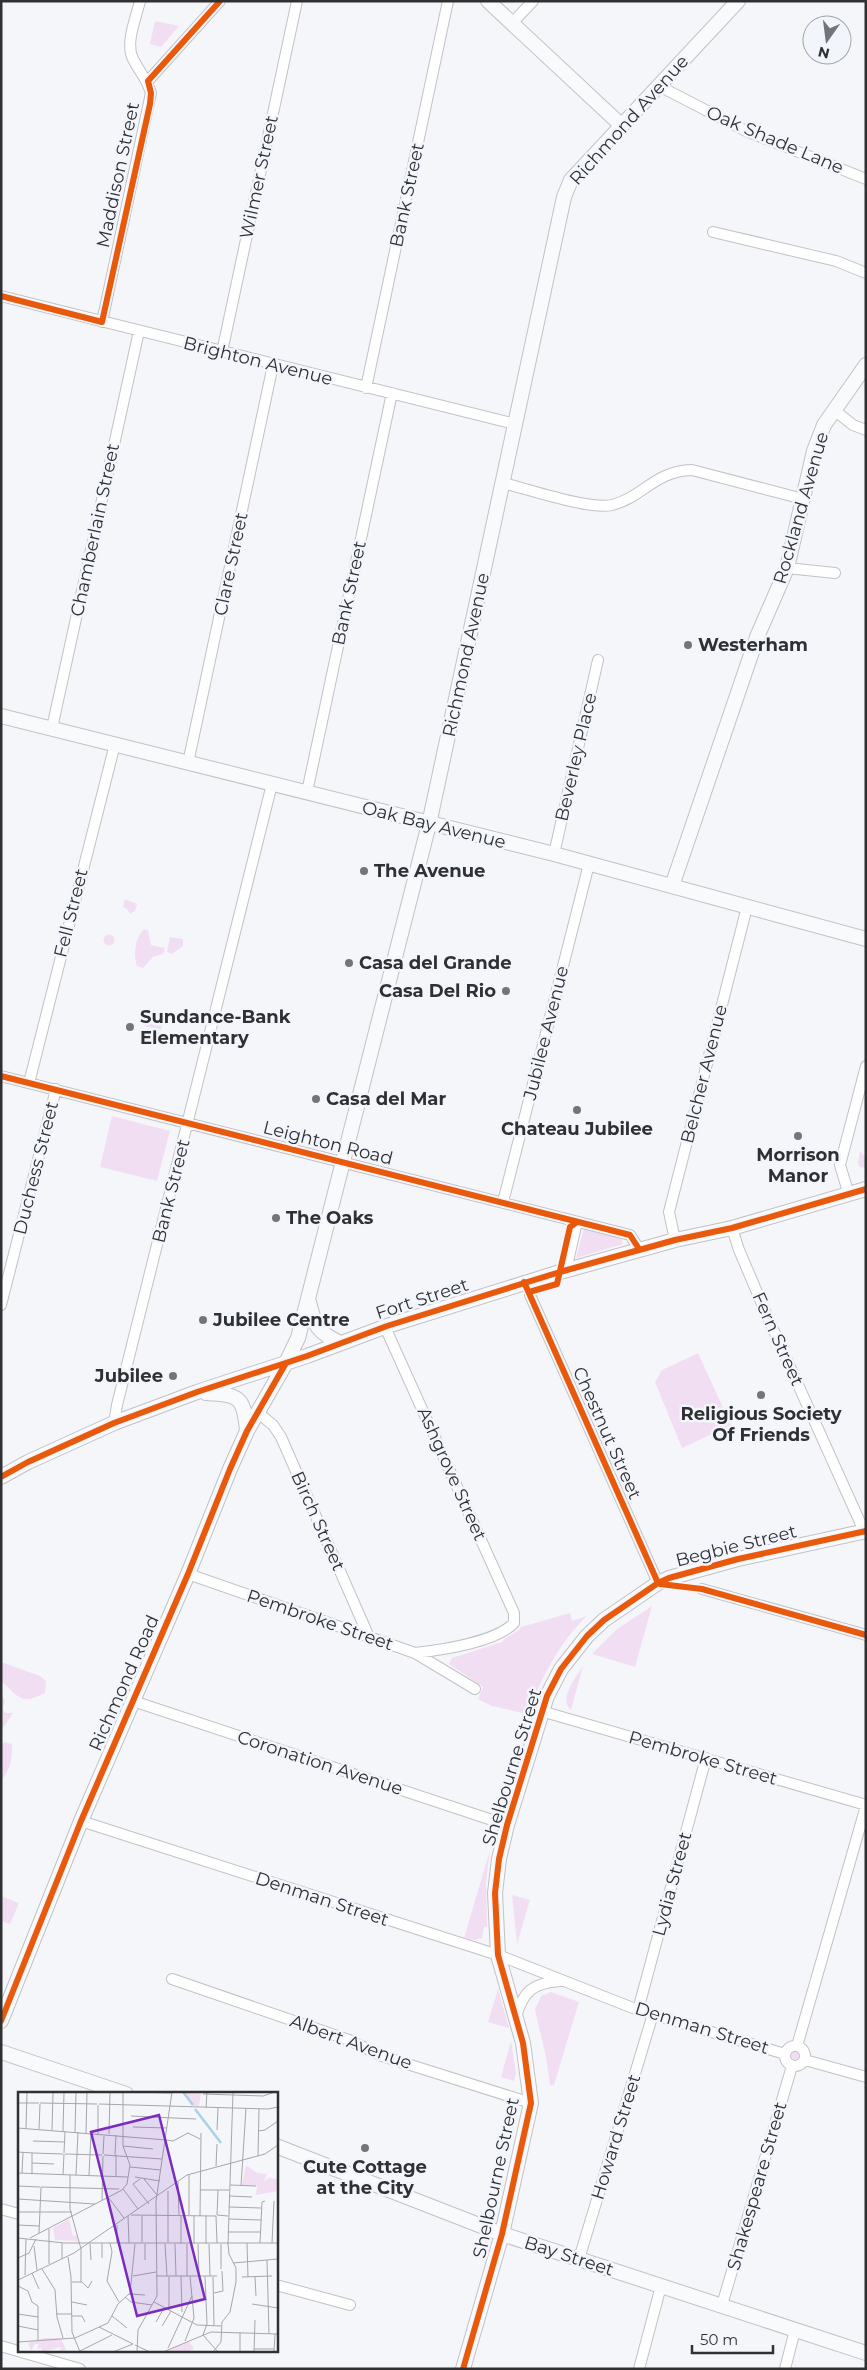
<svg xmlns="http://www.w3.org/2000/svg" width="867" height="2370" viewBox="0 0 867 2370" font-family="Montserrat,sans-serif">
  <rect width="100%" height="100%" fill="#f5f6fa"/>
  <!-- green -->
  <path fill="#f2def3" d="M 155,21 L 179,26 L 161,47 L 150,44 Z
    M 125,899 L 137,904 L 135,911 L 130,914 L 127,909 L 123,907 Z
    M 144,929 L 148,930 L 151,945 L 165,948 L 163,954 L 153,957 L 143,968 L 137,966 C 133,954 135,938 144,929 Z
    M103.5 940a5.5 5.5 0 1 1 11 0a5.5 5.5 0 1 1-11 0Z
    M 170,937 L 183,939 L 183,946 L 172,954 L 167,952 Z
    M 149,1009 L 166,1013 L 161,1030 L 144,1026 Z
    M 112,1116 L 170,1131 L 157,1181 L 100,1167 Z
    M 860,1151 L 866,1158 L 866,1168 L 860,1167 L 858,1164 Z
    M 584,1228 L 622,1238 L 623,1244 L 576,1258 Z
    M 698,1353 L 731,1425 L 682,1448 L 655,1382 L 662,1370 Z
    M 652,1606 L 635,1667 L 592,1654 L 617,1629 Z
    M 570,1613 L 572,1621 L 587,1616 C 558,1644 542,1678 527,1714 L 492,1706 L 478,1699 L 483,1687 L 449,1664 L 452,1658 L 502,1642 C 507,1635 516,1635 521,1627 Z
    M 1,1662 L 40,1676 L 46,1681 L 45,1693 C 19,1706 19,1696 1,1681 Z
    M 583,1666 L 571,1710 C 558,1699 576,1677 583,1666 Z
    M 1,1695 L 5,1700 L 3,1710 L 6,1713 L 13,1713 L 1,1731 Z
    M 4,1742 L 12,1744 C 12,1759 11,1769 1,1781 L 1,1747 Z
    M 490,1850 L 486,1882 L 487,1927 L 484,1927 L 482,1938 L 475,1940 L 464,1938 Z
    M 512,1895 L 530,1900 L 517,1944 Z
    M 1,1896 L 19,1903 L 10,1924 L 1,1921 Z
    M 498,1989 L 509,2028 L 488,2022 Z
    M 551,1992 L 579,2002 L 554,2085 L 550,2085 L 546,2057 L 535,2010 L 541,1996 Z
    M 511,2041 L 516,2073 L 514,2081 L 501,2077 Z
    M789 2056a6 6 0 1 1 12 0a6 6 0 1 1-12 0Z"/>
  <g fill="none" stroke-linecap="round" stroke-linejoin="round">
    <defs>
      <path id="street" d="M 512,23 L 533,1
        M 148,81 L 220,1
        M 659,86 L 746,131 L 866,179
        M 713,232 L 836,261 L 866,273
        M 1,296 L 515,424
        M 102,322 L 151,93 C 147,79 139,71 133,59 C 125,43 136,18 140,1
        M 222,352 L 297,1
        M 366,388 L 448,1
        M 834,410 L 853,425 L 866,430
        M 503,483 C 528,489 589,510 612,505 C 643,497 655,471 692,470 L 803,499
        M 787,568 L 835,573
        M 52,728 L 139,331
        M 188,763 L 273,365
        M 307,792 L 392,393
        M 554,854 L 598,660
        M 1,1076 L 630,1235 L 639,1249
        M 29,1083 L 115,744
        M 849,1195 L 840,1165 L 866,1066
        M 503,1202 L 589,864
        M 732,1228 L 739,1250 L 768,1318 L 864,1531
        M 675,1240 L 669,1212 L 747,907
        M 566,1270 L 577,1222
        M 530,1295 L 658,1583
        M 1,1305 L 56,1089
        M 385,1327 L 514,1613 L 514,1623 C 496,1642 441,1650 415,1653
        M 257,1412 L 273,1425 L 281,1437 L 369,1637
        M 114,1423 L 117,1405 L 272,784
        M 188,1574 L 415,1653 L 475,1689
        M 702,1589 L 866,1635
        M 133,1701 L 507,1825
        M 541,1711 L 866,1805
        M 81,1821 L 498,1955 L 638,2010 L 785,2054
        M 172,1979 L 349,2040 L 382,2056 L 531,2103
        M 638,2010 L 706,1758
        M 516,2017 C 523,1991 533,1983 560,1981
        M 797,2046 L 866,1806
        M785 2056a10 10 0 1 1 20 0a10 10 0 1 1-20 0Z
        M 805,2060 L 866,2077
        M 1,2209 L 19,2214
        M 579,2259 L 653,2014
        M 276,2285 L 350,2305
        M 722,2305 L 792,2066
        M 1,2346 L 80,2369
        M 639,2369 L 661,2286
        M 785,2369 L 795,2330"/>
      <path id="secondary" d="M 488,1 L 621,125
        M 1,716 L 554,854 L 866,939
        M 672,886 L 757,637 L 787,568 L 814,451 L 824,425 L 866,365
        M 309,1302 C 315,1326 316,1331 340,1343
        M 206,1393 C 239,1395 244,1396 247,1431
        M 1,1477 L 28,1462 L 114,1423 L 197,1392 L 307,1356 L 387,1326 L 560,1272 L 675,1240 L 732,1228 L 866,1189
        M 1,2021 L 81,1821 L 188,1574 L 230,1469 L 247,1431 L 286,1363 L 298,1338 L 429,824 L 564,197 L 571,180 L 738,1
        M 1,2052 L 126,2094
        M 276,2146 L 502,2234 L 866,2353
        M 463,2369 L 502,2234 L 531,2103 L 523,2043 L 498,1955 L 495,1893 L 499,1859 L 507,1825 L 547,1696 L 561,1669 L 587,1636 L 604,1620 L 658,1583 L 669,1578 L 738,1559 L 866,1531"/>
    </defs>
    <!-- street casing -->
    <use href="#street" stroke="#c1c2c5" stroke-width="12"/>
    <!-- secondary casing -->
    <use href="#secondary" stroke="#c1c2c5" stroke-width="16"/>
    <!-- street -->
    <use href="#street" stroke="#fefefe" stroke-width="10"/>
    <!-- secondary -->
    <use href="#secondary" stroke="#f9fafc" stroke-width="14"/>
    <defs>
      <path id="cycleway" d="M 1,296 L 102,322 L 150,104 L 151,93 L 148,81 L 220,1
        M 1,1076 L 630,1235 L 639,1249
        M 524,1282 L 658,1583
        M 529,1292 L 557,1284 L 570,1227 L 577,1222
        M 1,1477 L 28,1462 L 114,1423 L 197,1392 L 307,1356 L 387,1326 L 560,1272 L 675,1240 L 732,1228 L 866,1189
        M 660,1584 L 702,1589 L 866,1635
        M 1,2021 L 81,1821 L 188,1574 L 230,1469 L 247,1431 L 286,1363
        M 463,2369 L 502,2234 L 531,2103 L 523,2043 L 498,1955 L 495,1893 L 499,1859 L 507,1825 L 547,1696 L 561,1669 L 587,1636 L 604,1620 L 658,1583 L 669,1578 L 738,1559 L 866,1531"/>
    </defs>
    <!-- cycleway casing -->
    <use href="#cycleway" stroke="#f3f5fc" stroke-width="9"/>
    <!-- cycleway -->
    <use href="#cycleway" stroke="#e8590c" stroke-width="6"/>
  </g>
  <!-- markers -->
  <g fill="#747578" stroke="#f3f5fc" stroke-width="2">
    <circle cx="688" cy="645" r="5"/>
    <circle cx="364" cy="871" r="5"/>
    <circle cx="349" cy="963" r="5"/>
    <circle cx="506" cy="991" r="5"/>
    <circle cx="130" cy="1027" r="5"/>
    <circle cx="316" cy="1099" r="5"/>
    <circle cx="577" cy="1110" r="5"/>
    <circle cx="798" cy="1136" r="5"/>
    <circle cx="276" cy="1218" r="5"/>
    <circle cx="203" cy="1320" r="5"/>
    <circle cx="173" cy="1376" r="5"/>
    <circle cx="761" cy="1395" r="5"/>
    <circle cx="365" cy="2148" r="5"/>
  </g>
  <g text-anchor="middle" stroke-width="5" stroke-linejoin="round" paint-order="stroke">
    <!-- street labels -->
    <g font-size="18" fill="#2f3032" stroke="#f3f5fc">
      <text transform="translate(629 120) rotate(-48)" y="6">Richmond Avenue</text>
      <text transform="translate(775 140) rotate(23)" y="6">Oak Shade Lane</text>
      <text transform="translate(118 175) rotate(-78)" y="6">Maddison Street</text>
      <text transform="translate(259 177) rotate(-78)" y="6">Wilmer Street</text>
      <text transform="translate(407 195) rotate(-78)" y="6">Bank Street</text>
      <text transform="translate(258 361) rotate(14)" y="6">Brighton Avenue</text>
      <text transform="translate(801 508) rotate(-74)" y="6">Rockland Avenue</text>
      <text transform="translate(95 530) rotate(-78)" y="6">Chamberlain Street</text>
      <text transform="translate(231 564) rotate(-78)" y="6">Clare Street</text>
      <text transform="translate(349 593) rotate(-78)" y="6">Bank Street</text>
      <text transform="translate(466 655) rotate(-78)" y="6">Richmond Avenue</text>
      <text transform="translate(576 757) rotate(-77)" y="6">Beverley Place</text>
      <text transform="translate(434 825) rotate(14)" y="6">Oak Bay Avenue</text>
      <text transform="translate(71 913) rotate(-76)" y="6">Fell Street</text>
      <text transform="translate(546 1033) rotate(-76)" y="6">Jubilee Avenue</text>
      <text transform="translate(704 1074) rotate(-76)" y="6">Belcher Avenue</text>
      <text transform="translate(328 1143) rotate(14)" y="6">Leighton Road</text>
      <text transform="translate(36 1168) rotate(-76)" y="6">Duchess Street</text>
      <text transform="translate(171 1191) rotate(-76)" y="6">Bank Street</text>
      <text transform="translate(422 1299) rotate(-18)" y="6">Fort Street</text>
      <text transform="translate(778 1339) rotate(66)" y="6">Fern Street</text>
      <text transform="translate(607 1433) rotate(66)" y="6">Chestnut Street</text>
      <text transform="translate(452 1474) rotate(66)" y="6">Ashgrove Street</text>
      <text transform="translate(318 1521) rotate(66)" y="6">Birch Street</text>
      <text transform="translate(736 1546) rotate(-14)" y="6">Begbie Street</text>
      <text transform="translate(320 1620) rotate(19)" y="6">Pembroke Street</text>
      <text transform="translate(124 1683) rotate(-66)" y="6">Richmond Road</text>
      <text transform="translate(703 1758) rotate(16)" y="6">Pembroke Street</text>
      <text transform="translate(320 1763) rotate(18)" y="6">Coronation Avenue</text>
      <text transform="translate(512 1767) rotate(-73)" y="6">Shelbourne Street</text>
      <text transform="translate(672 1884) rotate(-75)" y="6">Lydia Street</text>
      <text transform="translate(322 1899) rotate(18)" y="6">Denman Street</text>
      <text transform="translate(702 2028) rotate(17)" y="6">Denman Street</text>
      <text transform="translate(351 2042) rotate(20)" y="6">Albert Avenue</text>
      <text transform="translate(616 2137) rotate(-73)" y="6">Howard Street</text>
      <text transform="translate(496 2178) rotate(-78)" y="6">Shelbourne Street</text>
      <text transform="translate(757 2186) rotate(-74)" y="6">Shakespeare Street</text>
      <text transform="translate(569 2256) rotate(18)" y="6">Bay Street</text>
    </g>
    <!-- poi labels -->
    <g font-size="18" font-weight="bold" fill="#2f3032" stroke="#f3f5fc" text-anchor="start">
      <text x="698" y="651">Westerham</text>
      <text x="374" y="877">The Avenue</text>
      <text x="359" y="969">Casa del Grande</text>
      <text x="496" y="997" text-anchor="end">Casa Del Rio</text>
      <text x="140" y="1023">Sundance-Bank<tspan x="140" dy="21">Elementary</tspan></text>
      <text x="326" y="1105">Casa del Mar</text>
      <text x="577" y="1135" text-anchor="middle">Chateau Jubilee</text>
      <text x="798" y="1161" text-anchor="middle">Morrison<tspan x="798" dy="21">Manor</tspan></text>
      <text x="286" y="1224">The Oaks</text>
      <text x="213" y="1326">Jubilee Centre</text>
      <text x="163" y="1382" text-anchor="end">Jubilee</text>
      <text x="761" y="1420" text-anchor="middle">Religious Society<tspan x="761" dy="21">Of Friends</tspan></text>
      <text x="365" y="2173" text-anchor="middle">Cute Cottage<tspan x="365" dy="21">at the City</tspan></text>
    </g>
  </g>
  <!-- overview -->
  <g transform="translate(18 2092)">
    <rect width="260" height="260" fill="#f5f6fa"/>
    <path d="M 165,0 L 183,0 L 181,14 L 176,14 ZM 228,73 L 239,81 L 249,82 L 246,89 L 251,86 L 260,87 L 260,99 L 238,103 L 239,94 L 224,93 ZM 51,127 L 55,144 L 59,143 L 60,149 L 37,148 L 35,136 ZM 26,246 L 43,246 L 48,258 L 42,260 L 43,255 L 24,260 L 23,256 L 21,257 L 19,256 L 21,252 L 17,252 L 13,259 L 10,251 ZM 170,249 L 176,256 L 170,260 L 147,260 Z" fill="#f2def3"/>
    <path fill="none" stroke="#a8d2e7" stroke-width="2.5" d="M 165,0 L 175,13M 177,17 L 203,51"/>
    <path fill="none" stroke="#a6a7aa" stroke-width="1" d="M 114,0 L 154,1M 185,2 L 245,4 L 257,0M 0,11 L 21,11M 22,11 L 79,12M 81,12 L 250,17 L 260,15M 188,16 L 189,0M 113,24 L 178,27M 115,35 L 149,36M 0,36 L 148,48M 8,36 L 9,0M 21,37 L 22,12M 34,38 L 35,0M 199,38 L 200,16M 45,39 L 46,0M 240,39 L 247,38 L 260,29M 57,40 L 58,0M 68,41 L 69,0M 80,42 L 80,13M 91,42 L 92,0M 148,48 L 155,49 L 170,41 L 182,47M 15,49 L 47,50M 105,54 L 135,57M 0,60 L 15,61M 15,61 L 45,62M 46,61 L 47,39M 47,62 L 84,63M 85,62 L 86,44M 86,63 L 144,67M 97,63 L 98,43M 240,64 L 241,17M 14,71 L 36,72M 198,74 L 199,52M 112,75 L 143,78M 0,81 L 110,85M 4,81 L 5,60M 14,81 L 14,61M 45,83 L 46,62M 52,83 L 52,117 L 63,157 L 63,190M 58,83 L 60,40M 71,83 L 73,42M 98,84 L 98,63M 117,85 L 142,89M 122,87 L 115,92 L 131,112M 126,87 L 139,103M 160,90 L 161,123M 212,93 L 238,94M 0,94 L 22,95M 223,94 L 228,16M 23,95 L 101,97M 105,97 L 120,117M 182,98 L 211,98M 200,98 L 199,123 L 210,124M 150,99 L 150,150M 211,104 L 234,105M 90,105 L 106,126M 0,107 L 77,112M 84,108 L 85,64M 211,115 L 243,116M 0,120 L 54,120M 113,123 L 198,124 L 199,151M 171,123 L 171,82M 110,124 L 111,151M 182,124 L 183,41M 188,124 L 188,152M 211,127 L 243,128M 0,133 L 21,134M 31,137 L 31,172M 210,140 L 243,140M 21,141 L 23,95M 0,146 L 46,151 L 260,151M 12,146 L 104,98 L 109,92 L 112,73 L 105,54 L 105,0M 124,150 L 124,124M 44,151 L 44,167M 84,151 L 84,166M 92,151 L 94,160 L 89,189 L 101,210M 99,151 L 99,133M 229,151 L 230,185M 242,151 L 244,110 L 247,109M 254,151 L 256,109M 72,152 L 73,168M 127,152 L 127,168M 147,152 L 149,184M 157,152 L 158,184M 163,152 L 163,124M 169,152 L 169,184M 176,152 L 176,124M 180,152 L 181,184M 191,152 L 192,184M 203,152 L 203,177M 210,152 L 215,0M 16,154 L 19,178M 50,165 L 53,185 L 54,240 L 62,260M 0,166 L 11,161 L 18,147M 249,168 L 251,242M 215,171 L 260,167M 24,177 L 37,198 L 39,225 L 45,246M 14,181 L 21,197M 7,183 L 8,147M 115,184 L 138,180M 138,184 L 199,184M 163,184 L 164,220M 151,185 L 151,218M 195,185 L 196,233M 224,185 L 254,184M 237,185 L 238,204M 0,188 L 56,161 L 169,83 L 247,62 L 260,53M 54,190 L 64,190 L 70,196 L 74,189M 0,194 L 10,199 L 14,210 L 20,214 L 20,248M 196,201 L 205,199 L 204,179M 111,202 L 127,203M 107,205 L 113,210 L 134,213M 54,210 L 69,213M 136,210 L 179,233 L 203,234M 234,212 L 260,216M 0,222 L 20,225M 38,222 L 54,222M 54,224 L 64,224 L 67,230M 94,224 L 109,236M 138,230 L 146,216M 0,234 L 20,238M 144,234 L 153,219M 81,235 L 115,252M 185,243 L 189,232 L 187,184M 185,243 L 200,260M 167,249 L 176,226 L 172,184M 0,250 L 57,246 L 90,231 L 100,212 L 112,201 L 117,152M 117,253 L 132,260M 150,256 L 174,204M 236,257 L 256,257M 62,259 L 94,243M 95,260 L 115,252M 119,260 L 120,238 L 139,204 L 138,109 L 154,0M 145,260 L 193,240 L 260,242M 195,260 L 203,250 L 204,230 L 212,220 L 218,190 L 218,176 L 211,162 L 210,152M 222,260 L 222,241M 236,260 L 237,228M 256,260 L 257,242"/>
    <path fill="#7b2cbf" fill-opacity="0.15" stroke="#7b2cbf" stroke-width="2.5" d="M 141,23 L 187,207 L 119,224 L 73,40 Z"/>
    <rect width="260" height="260" fill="none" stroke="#2f3032" stroke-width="2.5"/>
  </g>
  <!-- border -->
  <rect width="867" height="2370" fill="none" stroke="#2f3032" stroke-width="5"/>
  <!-- north arrow -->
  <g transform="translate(827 40) rotate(194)"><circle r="24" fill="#f3f5fc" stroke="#a5a6ab"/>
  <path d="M0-4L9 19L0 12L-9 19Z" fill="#747578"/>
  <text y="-8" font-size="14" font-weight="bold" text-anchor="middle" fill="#2f3032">N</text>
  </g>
  <!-- scale -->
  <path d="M692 2345v8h81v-8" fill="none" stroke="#2f3032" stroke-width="2.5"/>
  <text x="700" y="2345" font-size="15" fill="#2f3032" stroke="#f3f5fc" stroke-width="4" paint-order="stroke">50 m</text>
</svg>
